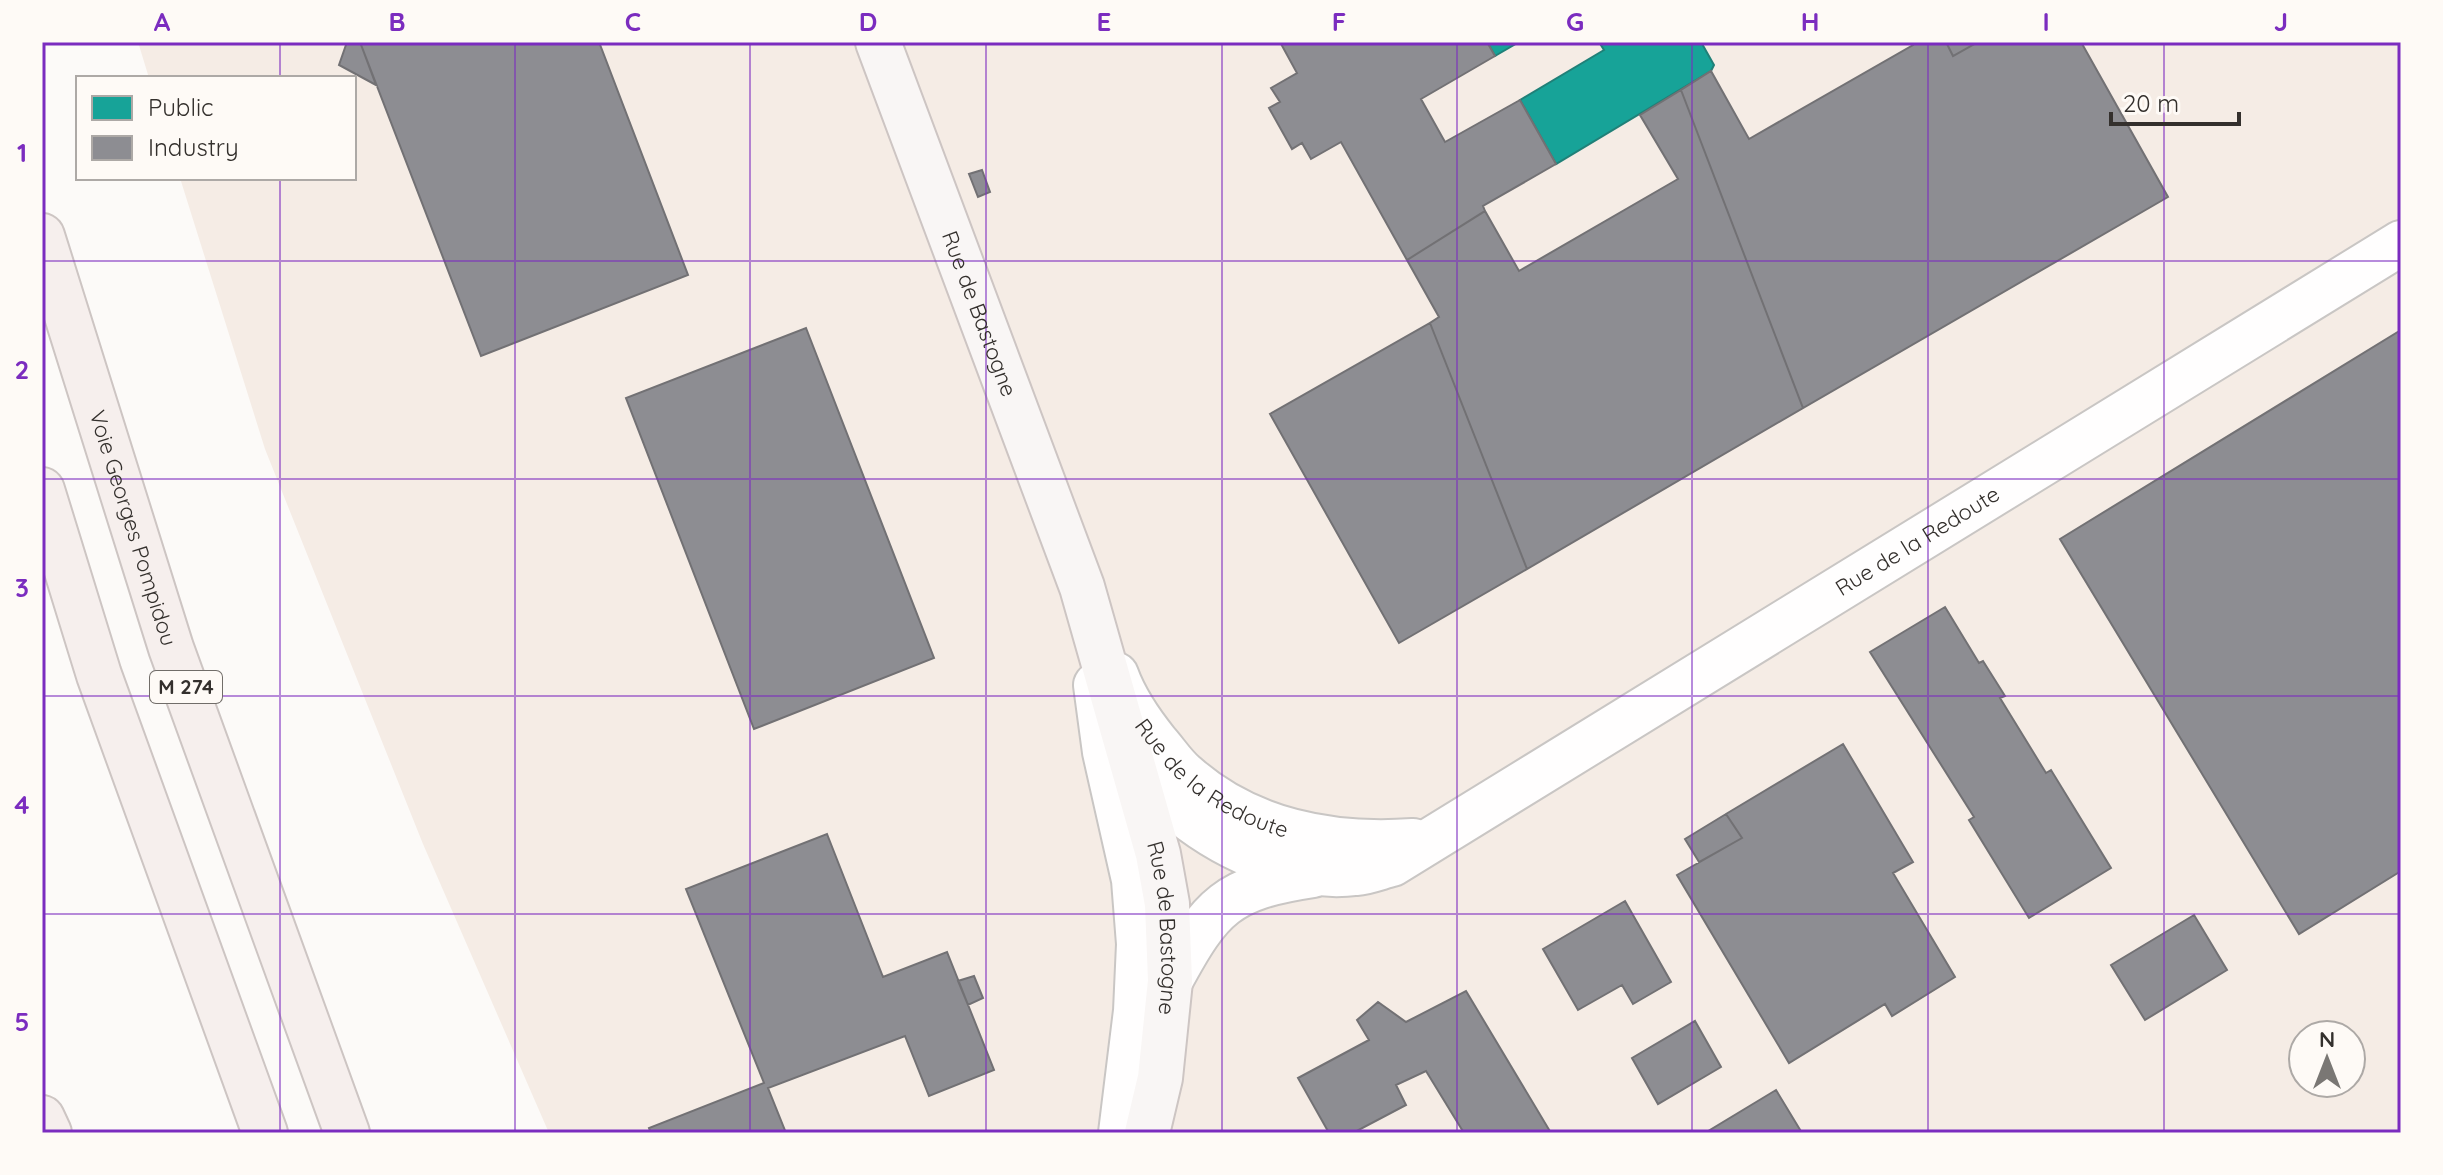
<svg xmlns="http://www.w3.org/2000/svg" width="2443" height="1175" viewBox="0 0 2443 1175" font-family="Quicksand,sans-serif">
  <rect width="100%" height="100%" fill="#fcfaf8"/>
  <!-- built -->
  <path fill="#f5ece5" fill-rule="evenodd" d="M 138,42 L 2401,42 L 2401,1133 L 549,1133 L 423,844 L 265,449 L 180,178 L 354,178 L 354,78 L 149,78 ZM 2303,1035 L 2351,1035 L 2351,1083 L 2303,1083 Z"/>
  <!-- public -->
  <path fill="#17a398" stroke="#208078" stroke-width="2" d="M 1487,42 L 1519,42 L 1495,56 Z
    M 1599,42 L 1701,42 L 1714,65 L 1711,71 L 1556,164 L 1520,100 L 1604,50 Z"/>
  <!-- industry -->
  <path fill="#8d8d92" stroke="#727174" stroke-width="2" d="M 347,42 L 360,42 L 376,85 L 339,65 Z
    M 360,42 L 599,42 L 688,275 L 481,356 Z
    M 1280,42 L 1487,42 L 1495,56 L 1421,99 L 1445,142 L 1520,100 L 1556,164 L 1483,206 L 1485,211 L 1407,260 L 1341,142 L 1311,159 L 1302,143 L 1292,149 L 1269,108 L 1280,102 L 1271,88 L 1297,73 Z
    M 1912,42 L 1946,42 L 1953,56 L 1978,42 L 2081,42 L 2168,197 L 1803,408 L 1681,90 L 1711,71 L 1749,139 L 1913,45 Z
    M 1946,42 L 1978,42 L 1953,56 Z
    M 1681,90 L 1803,408 L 1527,569 L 1430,323 L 1439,317 L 1407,260 L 1485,211 L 1519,271 L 1678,179 L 1640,115 Z
    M 982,170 L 990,192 L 978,197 L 969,174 Z
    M 1430,323 L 1527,569 L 1399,643 L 1270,414 Z
    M 806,328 L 934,658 L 754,729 L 626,398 Z
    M 2401,330 L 2401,871 L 2299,934 L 2060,539 Z
    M 1945,607 L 1979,663 L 1983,661 L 2005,696 L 2000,698 L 2046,773 L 2051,770 L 2111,868 L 2029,918 L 1969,820 L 1974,817 L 1870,652 Z
    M 1843,744 L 1913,862 L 1893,873 L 1955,977 L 1892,1016 L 1885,1004 L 1789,1063 L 1677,875 L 1742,838 L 1726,814 Z
    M 1726,814 L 1742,838 L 1699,862 L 1685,839 Z
    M 827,834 L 883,977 L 947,952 L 994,1070 L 929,1096 L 905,1036 L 768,1088 L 786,1133 L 651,1133 L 649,1128 L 764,1083 L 686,889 Z
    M 1625,901 L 1671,982 L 1633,1004 L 1622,985 L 1578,1010 L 1543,949 Z
    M 2194,915 L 2227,970 L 2145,1020 L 2111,965 Z
    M 974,976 L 983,998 L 968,1005 L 958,981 Z
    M 1466,991 L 1551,1133 L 1464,1133 L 1426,1071 L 1396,1085 L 1406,1105 L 1353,1133 L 1329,1133 L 1298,1078 L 1369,1040 L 1357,1020 L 1378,1002 L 1406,1022 Z
    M 1695,1021 L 1721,1067 L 1658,1104 L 1632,1058 Z
    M 1776,1090 L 1802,1133 L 1705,1133 Z"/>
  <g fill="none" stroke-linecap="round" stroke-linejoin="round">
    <defs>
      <g id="minor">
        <path id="s1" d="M 1116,675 C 1125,700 1140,722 1157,743 C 1166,753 1174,766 1185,775 C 1248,831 1331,847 1413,841"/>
        <path d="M 1096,685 L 1105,752 L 1134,880 L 1139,944 L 1136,1011 L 1121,1133"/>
        <path id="s2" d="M 1132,765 C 1145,778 1157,793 1171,804 C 1219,846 1291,881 1356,873 C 1368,872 1380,867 1392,864 L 2401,243"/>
        <path d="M 1170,981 C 1211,905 1227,888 1313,875"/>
      </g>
      <g id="major">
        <path id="s3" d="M 878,42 L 1082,587 L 1158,854 L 1167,904 L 1170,981 L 1160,1078 L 1147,1133"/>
      </g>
      <g id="highway">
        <path id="s4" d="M 42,236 L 171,648 L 347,1133"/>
        <path d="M 42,490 L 99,675 L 265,1133"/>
        <path d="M 42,1118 L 49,1133"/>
      </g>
    </defs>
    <!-- minor casing -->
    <use href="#minor" stroke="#c9c6c4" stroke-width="48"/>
    <!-- major casing -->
    <use href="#major" stroke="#cdc5c3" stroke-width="48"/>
    <!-- highway casing -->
    <use href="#highway" stroke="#cdc5c3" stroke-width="48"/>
    <!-- minor -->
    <use href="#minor" stroke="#fffefe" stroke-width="44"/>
    <!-- major -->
    <use href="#major" stroke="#f9f6f5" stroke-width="44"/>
    <!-- highway -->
    <use href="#highway" stroke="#f6efed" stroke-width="44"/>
  </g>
  <!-- grid -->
  <path fill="none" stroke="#7b2cbf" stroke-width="2" stroke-opacity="0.55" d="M 280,42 L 280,78M 515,42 L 515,1133M 750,42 L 750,1133M 986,42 L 986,1133M 1222,42 L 1222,1133M 1457,42 L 1457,1133M 1692,42 L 1692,1133M 1928,42 L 1928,1133M 2164,42 L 2164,1133M 280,178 L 280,1133M 42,261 L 2401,261M 42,479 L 2401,479M 42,696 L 2401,696M 42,914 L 2401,914"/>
  <g text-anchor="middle" stroke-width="8" stroke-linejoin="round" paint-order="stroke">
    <!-- shield labels -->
    <rect fill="#fefaf6" stroke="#716d69" stroke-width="2" x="150" y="671" width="72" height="32" rx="6"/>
    <g font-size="20" font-weight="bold" fill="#34302d">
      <text x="186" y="694">M 274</text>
    </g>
    <!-- street labels -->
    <g font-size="22" fill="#34302d" stroke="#fefaf6">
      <text dy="8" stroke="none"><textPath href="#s3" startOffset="290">Rue de Bastogne</textPath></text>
      <text dy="8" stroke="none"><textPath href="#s4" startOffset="306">Voie Georges Pompidou</textPath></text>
      <text dy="8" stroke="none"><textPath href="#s2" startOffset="912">Rue de la Redoute</textPath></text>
      <text dy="8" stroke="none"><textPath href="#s1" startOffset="146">Rue de la Redoute</textPath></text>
      <text dy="8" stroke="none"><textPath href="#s3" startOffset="934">Rue de Bastogne</textPath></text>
    </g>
  </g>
  <!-- border -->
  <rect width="2443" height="1175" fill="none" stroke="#fefaf6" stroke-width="88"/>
  <!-- legend -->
  <rect x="76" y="76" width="280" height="104" fill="#fefaf6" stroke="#ada9a6" stroke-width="2"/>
  <rect x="92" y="96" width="40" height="24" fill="#17a398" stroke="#ada9a6" stroke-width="2"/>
  <text x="148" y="116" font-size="24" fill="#34302d">Public</text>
  <rect x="92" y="136" width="40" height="24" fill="#8d8d92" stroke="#ada9a6" stroke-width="2"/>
  <text x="148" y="156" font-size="24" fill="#34302d">Industry</text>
  <!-- north arrow -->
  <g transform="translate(2327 1059)"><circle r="38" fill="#fefaf6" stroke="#ada9a6" stroke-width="2"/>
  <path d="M0-6L14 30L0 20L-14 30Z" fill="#7a7774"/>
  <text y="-12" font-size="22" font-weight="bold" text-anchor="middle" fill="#34302d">N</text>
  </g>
  <!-- scale -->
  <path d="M2111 112v12h128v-12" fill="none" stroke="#34302d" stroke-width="4"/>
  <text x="2123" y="112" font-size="24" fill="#34302d" stroke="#fefaf6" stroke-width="6" paint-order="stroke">20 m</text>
  <rect x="44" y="44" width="2355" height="1087" fill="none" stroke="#7b2cbf" stroke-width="3"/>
  <g font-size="26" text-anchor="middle" font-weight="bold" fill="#7b2cbf">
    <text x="162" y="31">A</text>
    <text x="397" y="31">B</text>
    <text x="633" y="31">C</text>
    <text x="868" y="31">D</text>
    <text x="1104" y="31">E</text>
    <text x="1339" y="31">F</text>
    <text x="1575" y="31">G</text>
    <text x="1810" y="31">H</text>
    <text x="2046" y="31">I</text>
    <text x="2281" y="31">J</text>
    <text x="22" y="162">1</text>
    <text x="22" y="379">2</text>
    <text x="22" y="597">3</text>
    <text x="22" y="814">4</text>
    <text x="22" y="1031">5</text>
  </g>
</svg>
